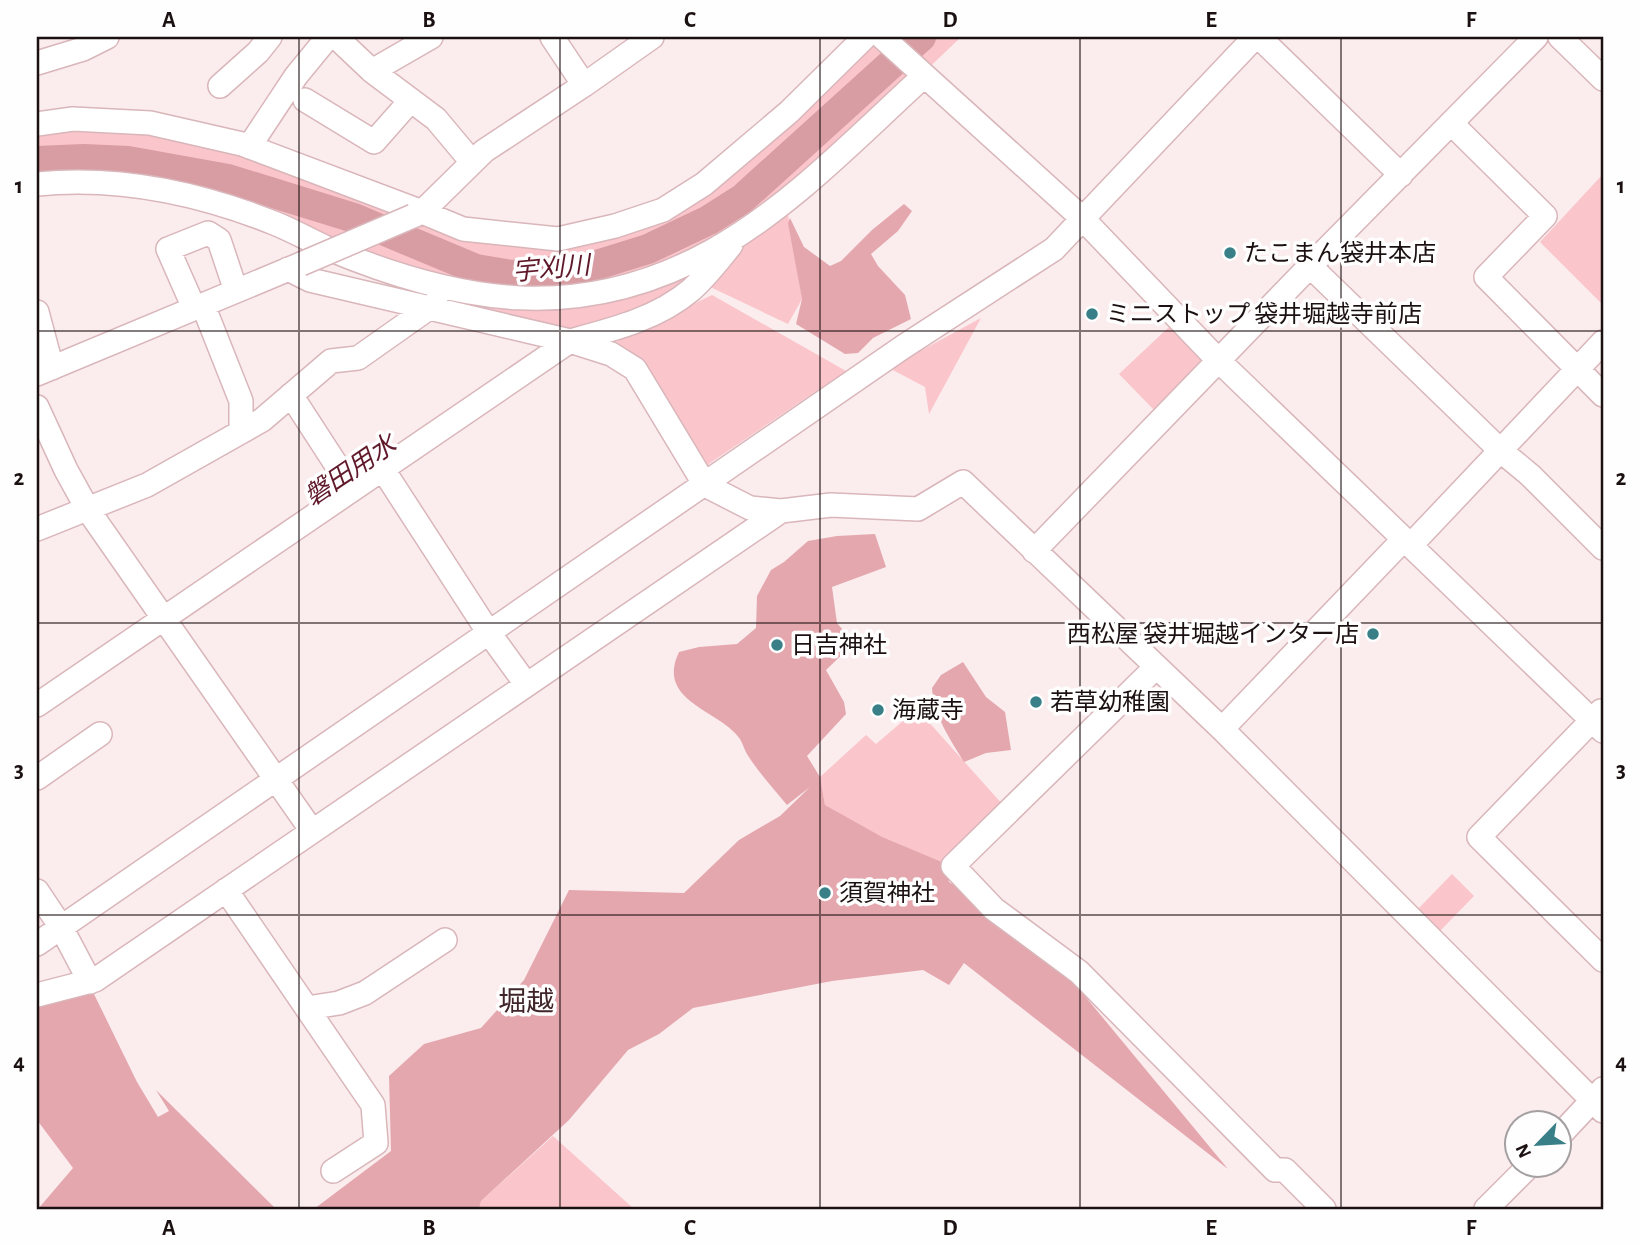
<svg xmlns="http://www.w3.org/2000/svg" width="1640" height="1246" viewBox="0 0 1640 1246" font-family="'Alegreya Sans','Noto Sans JP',sans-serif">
  <rect width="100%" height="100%" fill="#fbecee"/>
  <!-- green -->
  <path fill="#fac5cb" d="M 880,37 L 961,37 L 831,161 L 727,241 L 696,285 L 570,341 L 435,303 L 451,289 L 210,200 L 37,185 L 37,124 L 198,134 L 463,229 L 526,237 L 676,207 Z
    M 1603,174 L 1603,305 L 1540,242 Z
    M 787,209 L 802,299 L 788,324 L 706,285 L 747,227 Z
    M 712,295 L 846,371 L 710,463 L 705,469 L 608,346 Z
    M 981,318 L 929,414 L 925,387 L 889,368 Z
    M 1169,327 L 1204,363 L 1156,412 L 1119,374 Z
    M 917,709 L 1004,806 L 944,863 L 926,865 L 825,805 L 820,777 L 866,735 L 876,744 Z
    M 1452,874 L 1474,896 L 1439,932 L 1417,910 Z
    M 553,1136 L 634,1209 L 479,1209 L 481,1201 Z"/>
  <!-- forest -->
  <path fill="#e4a7ae" d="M 904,204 L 912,211 L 898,231 L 871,254 L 878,266 L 905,295 L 911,319 L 873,338 L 858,353 L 845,354 L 796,324 L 802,299 L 788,223 L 790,218 L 804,247 L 830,266 L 841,261 L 872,230 Z
    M 875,534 L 886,567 L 832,587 L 837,623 L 854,643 L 826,670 L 844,702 L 846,714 L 807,756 L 820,777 L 825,805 L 882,837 L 944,863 L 949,882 L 994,909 L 1041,943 L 1228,1169 L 964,963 L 949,985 L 923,970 L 832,981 L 693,1008 L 659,1034 L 628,1050 L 569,1120 L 481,1201 L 479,1209 L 314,1209 L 391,1151 L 389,1076 L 424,1044 L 481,1028 L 524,980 L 569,890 L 684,893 L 739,840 L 780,816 L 810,787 L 787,805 C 773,788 758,772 747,754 C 744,749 743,744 740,739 C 721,710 655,702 679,652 L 699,647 L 737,644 L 756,628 L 757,596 L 771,570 L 784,562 L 808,541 L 837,536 Z
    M 963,662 L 986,697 L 1005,712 L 1011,750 L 986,753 L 964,762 C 950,739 934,716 932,688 L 941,675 Z
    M 91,988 L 137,1082 L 158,1117 L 169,1111 L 156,1090 L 276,1209 L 38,1209 L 73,1168 L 37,1120 L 37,1002 Z"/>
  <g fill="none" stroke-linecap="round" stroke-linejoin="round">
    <!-- river -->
    <path stroke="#d89ca3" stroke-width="30" d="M 37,161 L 84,159 L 128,161 L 228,179 L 354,218 L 476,269 L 512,275 L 590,267 L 648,249 L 709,220 L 742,199 L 921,37"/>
    <defs>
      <path id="minor" d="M 336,37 L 372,71 L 436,119 L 472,162
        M 552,37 L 584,85
        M 882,37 L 1083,219 L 1218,360 L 1603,731
        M 1259,37 L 1401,175
        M 1560,37 L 1603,79
        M 37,63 L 83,49 L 107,37
        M 372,71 L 431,37
        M 220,86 L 258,52 L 270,37
        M 305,100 L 374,142 L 411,100
        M 1451,123 L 1545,216 L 1486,277 L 1603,395
        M 37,124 L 73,119 L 150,123 L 242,144 L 422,212 L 463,229 L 558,239 L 615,226 L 663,210 L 704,184 L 789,112 L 865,37
        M 249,147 L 296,76 L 328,37
        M 37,184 C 118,176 199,193 274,223 C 292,230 309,240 327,248 C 460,304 580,324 712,251 C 791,207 857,137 924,76
        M 413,216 L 422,212 L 484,151 L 584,85 L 652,37
        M 1310,266 L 1501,451 L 1530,475 L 1603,548
        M 288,269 L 310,280 L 570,341 L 611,354 L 635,369 L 705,485 L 750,508 L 781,511 L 831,505 L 918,509 L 963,482 L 1222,729 L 1603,1111
        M 203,305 L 241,401 L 241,432
        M 194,308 L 168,249 L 208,233 L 219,240 L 236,291
        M 37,312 L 52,368
        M 37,374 L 301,264
        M 291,395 L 352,489
        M 37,407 L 66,470 L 88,510 L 312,831
        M 382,468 L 489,633 L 526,684
        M 37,529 L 147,485 L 241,432 L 262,420 L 331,361 L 358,358 L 436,303
        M 1410,546 L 1603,342
        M 1034,551 L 1310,266 L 1536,37
        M 1156,667 L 953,866 L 994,909 L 1079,972 L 1275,1170 L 1285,1170 L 1324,1209
        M 37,705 L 570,341 C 611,330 657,319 691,290 C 706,277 718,261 731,245
        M 1601,711 L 1479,837 L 1603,960
        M 1222,729 L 1404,539
        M 37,778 L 100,734
        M 226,890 L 373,1105 L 376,1143 L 333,1171
        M 37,891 L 61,927 L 90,982
        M 37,944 L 903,347 L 1054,249 L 1255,37
        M 37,995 L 95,980 L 781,511
        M 307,1008 L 339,1003 L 365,993 L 445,940
        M 1560,1135 L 1603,1089
        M 1486,1209 L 1529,1166"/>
    </defs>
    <!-- minor casing -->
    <use href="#minor" stroke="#d9b6ba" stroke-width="26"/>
    <!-- minor -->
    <use href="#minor" stroke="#fff" stroke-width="23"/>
    <defs>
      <path id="minor-bridge" d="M 301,264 L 413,216"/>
    </defs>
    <!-- minor-bridge casing -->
    <use href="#minor-bridge" stroke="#d9b6ba" stroke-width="26" stroke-linecap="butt"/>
    <!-- minor-bridge -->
    <use href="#minor-bridge" stroke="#fff" stroke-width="23"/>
  </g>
  <!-- grid -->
  <path fill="none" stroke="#1c1112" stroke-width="2" stroke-opacity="0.55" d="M 299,37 L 299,1209M 560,37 L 560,1209M 820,37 L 820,1209M 1080,37 L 1080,1209M 1341,37 L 1341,1209M 37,331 L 1603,331M 37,623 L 1603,623M 37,915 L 1603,915"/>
  <!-- markers -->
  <g fill="#387f87" stroke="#fefefe" stroke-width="2.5">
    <circle cx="1230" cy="253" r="7"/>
    <circle cx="1092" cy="314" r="7"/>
    <circle cx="1373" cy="634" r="7"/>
    <circle cx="777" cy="645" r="7"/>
    <circle cx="1036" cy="702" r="7"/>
    <circle cx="878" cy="710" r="7"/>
    <circle cx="825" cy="893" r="7"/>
  </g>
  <g text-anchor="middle" stroke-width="7" stroke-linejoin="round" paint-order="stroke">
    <!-- poi labels -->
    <g font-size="24" fill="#1c1112" stroke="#fefefe" text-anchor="start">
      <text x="1244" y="261">たこまん袋井本店</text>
      <text x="1106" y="322">ミニストップ 袋井堀越寺前店</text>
      <text x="1359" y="642" text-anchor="end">西松屋 袋井堀越インター店</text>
      <text x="791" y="653">日吉神社</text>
      <text x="1050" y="710">若草幼稚園</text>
      <text x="892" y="718">海蔵寺</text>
      <text x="839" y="901">須賀神社</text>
    </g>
    <!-- water labels -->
    <g font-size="26" font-style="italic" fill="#5f1829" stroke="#fefefe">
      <text transform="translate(551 268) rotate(-5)" y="9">宇刈川</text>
      <text transform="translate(350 470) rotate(-34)" y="9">磐田用水</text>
    </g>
    <!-- quarter labels -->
    <g font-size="28" fill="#402529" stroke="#fefefe">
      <text x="526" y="1011">堀越</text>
    </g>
  </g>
  <!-- border -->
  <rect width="1640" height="1246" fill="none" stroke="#fefefe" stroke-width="77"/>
  <!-- north arrow -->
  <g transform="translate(1538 1144) rotate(245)"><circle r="33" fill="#fefefe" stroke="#a49fa0" stroke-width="2"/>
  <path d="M0-5L12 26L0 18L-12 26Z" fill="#387f87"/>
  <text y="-10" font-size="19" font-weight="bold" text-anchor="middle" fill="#1c1112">N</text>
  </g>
  <rect x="38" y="38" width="1564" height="1170" fill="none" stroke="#1c1112" stroke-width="2.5"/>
  <g font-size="23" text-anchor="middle" font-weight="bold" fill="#1c1112">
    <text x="169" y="27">A</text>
    <text x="429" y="27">B</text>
    <text x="690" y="27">C</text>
    <text x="950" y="27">D</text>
    <text x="1211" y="27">E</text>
    <text x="1471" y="27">F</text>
    <text x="19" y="193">1</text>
    <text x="1621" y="193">1</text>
    <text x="19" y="485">2</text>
    <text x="1621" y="485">2</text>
    <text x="19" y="777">3</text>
    <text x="1621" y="777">3</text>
    <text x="19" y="1069">4</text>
    <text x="1621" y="1069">4</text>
    <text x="169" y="1235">A</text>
    <text x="429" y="1235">B</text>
    <text x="690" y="1235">C</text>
    <text x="950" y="1235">D</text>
    <text x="1211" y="1235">E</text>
    <text x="1471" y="1235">F</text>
  </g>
</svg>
